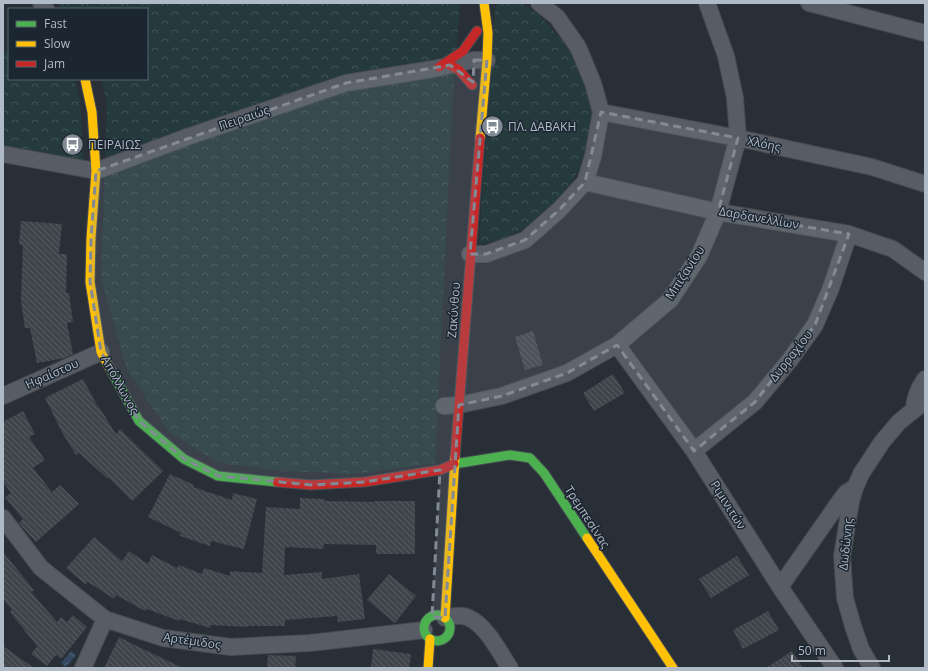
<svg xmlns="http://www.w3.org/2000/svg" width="928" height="671" viewBox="0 0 928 671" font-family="'Open Sans',sans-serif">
  <defs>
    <pattern id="park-crowns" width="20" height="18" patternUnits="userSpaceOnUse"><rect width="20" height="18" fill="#253a3d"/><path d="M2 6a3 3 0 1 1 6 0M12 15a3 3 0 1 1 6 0" fill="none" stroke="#425558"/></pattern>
    <pattern id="water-waves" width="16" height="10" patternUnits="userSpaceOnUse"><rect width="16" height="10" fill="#344961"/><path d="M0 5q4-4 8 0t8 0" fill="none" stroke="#4f6176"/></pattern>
    <pattern id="building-back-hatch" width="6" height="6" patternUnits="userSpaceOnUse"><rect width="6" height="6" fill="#3f454b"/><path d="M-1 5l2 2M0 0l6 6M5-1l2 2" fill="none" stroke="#585e63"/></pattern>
  </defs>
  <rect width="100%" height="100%" fill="#282f37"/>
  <!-- park -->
  <path fill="url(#park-crowns)" d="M 57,3 L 460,3 L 453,91 L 435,463 L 357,474 L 282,471 L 219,463 L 168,431 L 127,370 L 101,279 L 107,105 L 101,79 L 147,79 L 147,9 L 62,9 Z
    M 497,3 L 521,3 L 539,15 L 566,44 L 583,77 L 593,117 L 582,162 L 571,185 L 550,211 L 529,226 L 507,237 L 482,244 L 479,242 L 495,11 Z
    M 9,49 L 9,79 L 74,79 L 80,99 L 84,167 L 3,151 L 3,51 Z"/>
  <!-- water -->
  <path fill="url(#water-waves)" d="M 71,651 L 76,655 L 66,667 L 61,663 Z"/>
  <!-- building -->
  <path fill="url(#building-back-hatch)" d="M 21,221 L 62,224 L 59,254 L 67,254 L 66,293 L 69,293 L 73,322 L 67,323 L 73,354 L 65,358 L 37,363 L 30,328 L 25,328 L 21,301 L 23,245 L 19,244 Z
    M 533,331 L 543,365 L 525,370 L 515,337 Z
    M 613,374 L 625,393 L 594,411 L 583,393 Z
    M 83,379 L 98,407 L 99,407 L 116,434 L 120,429 L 163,471 L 132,501 L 109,478 L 108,479 L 79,453 L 76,455 L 63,434 L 45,398 Z
    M 23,411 L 35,434 L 29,437 L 45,460 L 33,468 L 52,492 L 60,485 L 79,504 L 36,542 L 19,523 L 23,519 L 5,497 L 11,493 L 3,482 L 3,422 Z
    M 170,474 L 194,485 L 193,487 L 232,500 L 233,493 L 257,499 L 244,549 L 211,541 L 210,546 L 180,536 L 181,533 L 148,517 Z
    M 300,498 L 325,499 L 325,501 L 375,502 L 375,501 L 415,501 L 415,554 L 376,554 L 376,545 L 324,544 L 323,549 L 285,547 L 284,575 L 322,572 L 322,579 L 359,574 L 365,619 L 338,622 L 337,616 L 285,620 L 285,626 L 248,626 L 248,627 L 211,625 L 210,628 L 180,619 L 179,621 L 147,609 L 145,611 L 116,595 L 114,599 L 88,582 L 85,584 L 66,568 L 94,537 L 122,561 L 129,551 L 148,564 L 152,555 L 177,568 L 179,565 L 202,574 L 204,568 L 230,576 L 230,571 L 262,573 L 266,507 L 300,509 Z
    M 3,552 L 34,590 L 31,592 L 57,622 L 61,617 L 67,622 L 73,615 L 87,627 L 61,659 L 56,655 L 47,666 L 31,654 L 37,646 L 10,612 L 12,610 L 3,599 Z
    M 737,556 L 749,575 L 711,598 L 699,579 Z
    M 389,574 L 416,596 L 395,623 L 367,600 Z
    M 768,611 L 779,630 L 743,649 L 733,630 Z
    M 119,637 L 147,651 L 183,668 L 104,668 Z
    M 3,646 L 34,668 L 3,668 Z
    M 373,649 L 411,654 L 409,668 L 371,668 Z
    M 792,651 L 803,668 L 766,668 Z
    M 268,655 L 296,656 L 295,668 L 267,668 Z"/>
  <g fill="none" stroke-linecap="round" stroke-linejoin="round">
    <defs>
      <path id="street" d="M 41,3 L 46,9
        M 809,3 L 925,33
        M 601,112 L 738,138 L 872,167 L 925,184
        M 3,154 L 96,171 L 187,137 L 346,83 L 433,69 L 474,60 L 487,60
        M 585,182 L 718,212 L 849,234 L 893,249 L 925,272
        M 470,254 L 486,254 L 525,240 L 559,210 L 585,182 L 593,156 L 601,112 L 593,83 L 578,47 L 557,17 L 539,3
        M 617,345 L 694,451 L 780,587 L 835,668
        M 3,396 L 101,352
        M 444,406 L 459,405 L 502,396 L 567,373 L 617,345 L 670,300 L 699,256 L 718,212 L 738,138 L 735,98 L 726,56 L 707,3
        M 914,410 C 914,398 918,389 925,379
        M 694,451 L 755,402 L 790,360 L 815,325 L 831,288 L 849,234
        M 3,518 L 41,568 L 105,619 L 163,638 L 231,647 L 310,643 L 424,630
        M 780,587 L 842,498 L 846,493 L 854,488
        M 445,618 C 452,616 462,614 469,618 C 486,625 500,653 510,668
        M 83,668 L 105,619
        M 872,668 L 861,649 L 853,626 L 845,598 L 842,556 L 851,501 L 855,488 L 861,474 L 882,442 L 899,422 L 925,401"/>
      <path id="fast" d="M 109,367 L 139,421 L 184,459 L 218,476 L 277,482
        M 454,464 L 510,455 L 530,458 L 544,473 L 587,538
        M424 628a13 13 0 1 1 26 0a13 13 0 1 1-26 0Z"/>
      <path id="slow" d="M 85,79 L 92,112 L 96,171 L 91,238 L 90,282 L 101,352 L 109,367
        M 480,138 L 487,60 L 488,33 L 484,3
        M 587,538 L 673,668
        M 445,618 L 455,457
        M 428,668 L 430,639"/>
      <path id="jam" d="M 450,65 L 459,70 L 472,85
        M 439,67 L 463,51 L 477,31
        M 455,457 L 480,138
        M 277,482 L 311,485 L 365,482 L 440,470 L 454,464"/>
    </defs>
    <!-- street casing -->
    <use href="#street" stroke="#464b51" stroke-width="18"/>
    <!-- fast casing -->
    <use href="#fast" stroke="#464b51" stroke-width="11"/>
    <!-- slow casing -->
    <use href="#slow" stroke="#464b51" stroke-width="11"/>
    <!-- jam casing -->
    <use href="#jam" stroke="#464b51" stroke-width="11"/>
    <!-- street -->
    <use href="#street" stroke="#585d65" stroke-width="16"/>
    <!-- fast -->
    <use href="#fast" stroke="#4caf50" stroke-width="9"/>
    <!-- slow -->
    <use href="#slow" stroke="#ffc107" stroke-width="9"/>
    <!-- jam -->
    <use href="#jam" stroke="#c62828" stroke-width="9"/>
  </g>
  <!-- marked area -->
  <path fill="#818a95" fill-opacity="0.2" stroke="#818a95" stroke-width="3" stroke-dasharray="8 5" stroke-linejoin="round" d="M 474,60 L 487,60 L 470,254 L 486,254 L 525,240 L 559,210 L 585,182 L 601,112 L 738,138 L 718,212 L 849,234 L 815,325 L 755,402 L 694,451 L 617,345 L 567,373 L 502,396 L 459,405 L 445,618 L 432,617 L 440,470 L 365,482 L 311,485 L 218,476 L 184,459 L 139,421 L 101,352 L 90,282 L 91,238 L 96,171 L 346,83 L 450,65 L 473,82 Z"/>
  <!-- icons -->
  <defs>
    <symbol id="bus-disc" viewBox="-11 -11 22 22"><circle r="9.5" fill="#818a95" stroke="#1b2631"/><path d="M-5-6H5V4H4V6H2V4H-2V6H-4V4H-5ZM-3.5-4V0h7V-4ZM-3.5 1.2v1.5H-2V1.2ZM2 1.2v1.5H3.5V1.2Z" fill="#fff"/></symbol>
  </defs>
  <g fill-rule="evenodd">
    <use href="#bus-disc" x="480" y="114" width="25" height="25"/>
    <use href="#bus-disc" x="60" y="132" width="25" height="25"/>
  </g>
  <g text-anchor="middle" stroke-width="3" stroke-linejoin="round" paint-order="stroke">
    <!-- street labels -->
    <g font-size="12" fill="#b1bbc8" stroke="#1b2631">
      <text transform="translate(244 118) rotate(-19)" y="4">Πειραιώς</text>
      <text transform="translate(764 144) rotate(12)" y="4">Χλόης</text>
      <text transform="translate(759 218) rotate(10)" y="4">Δαρδανελλίων</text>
      <text transform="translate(685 273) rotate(-57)" y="4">Μπιζανίου</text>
      <text transform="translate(454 310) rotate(-86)" y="4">Ζακύνθου</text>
      <text transform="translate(791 356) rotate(-52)" y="4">Δυρραχίου</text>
      <text transform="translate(52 374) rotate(-24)" y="4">Ηφαίστου</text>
      <text transform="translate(120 385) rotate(61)" y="4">Απόλλωνος</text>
      <text transform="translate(728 505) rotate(58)" y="4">Ριμινιτών</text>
      <text transform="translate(587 517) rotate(57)" y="4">Τρεμπεσίνας</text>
      <text transform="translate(846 544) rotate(-84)" y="4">Δωδώνης</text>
      <text transform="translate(192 641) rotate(8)" y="4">Αρτέμιδος</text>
    </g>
    <!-- poi labels -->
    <g font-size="12" fill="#b1bbc8" stroke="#1b2631" text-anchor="start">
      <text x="508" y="131">ΠΛ. ΔΑΒΑΚΗ</text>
      <text x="88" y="149">ΠΕΙΡΑΙΩΣ</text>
    </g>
  </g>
  <!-- border -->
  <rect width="928" height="671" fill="none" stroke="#b1bbc8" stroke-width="8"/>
  <!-- legend -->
  <rect x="8" y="8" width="140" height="72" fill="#1b2631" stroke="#57626d"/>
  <rect x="16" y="21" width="20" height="6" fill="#4caf50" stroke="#57626d"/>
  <text x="44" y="28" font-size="12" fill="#b1bbc8">Fast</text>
  <rect x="16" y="41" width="20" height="6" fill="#ffc107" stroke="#57626d"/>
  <text x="44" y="48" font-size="12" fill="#b1bbc8">Slow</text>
  <rect x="16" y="61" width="20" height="6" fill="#c62828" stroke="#57626d"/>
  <text x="44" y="68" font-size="12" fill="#b1bbc8">Jam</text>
  <!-- scale -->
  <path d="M792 655v6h97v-6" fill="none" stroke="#b1bbc8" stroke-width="2"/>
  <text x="798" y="655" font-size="12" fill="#b1bbc8" stroke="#1b2631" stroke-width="3" paint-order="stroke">50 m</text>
</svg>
